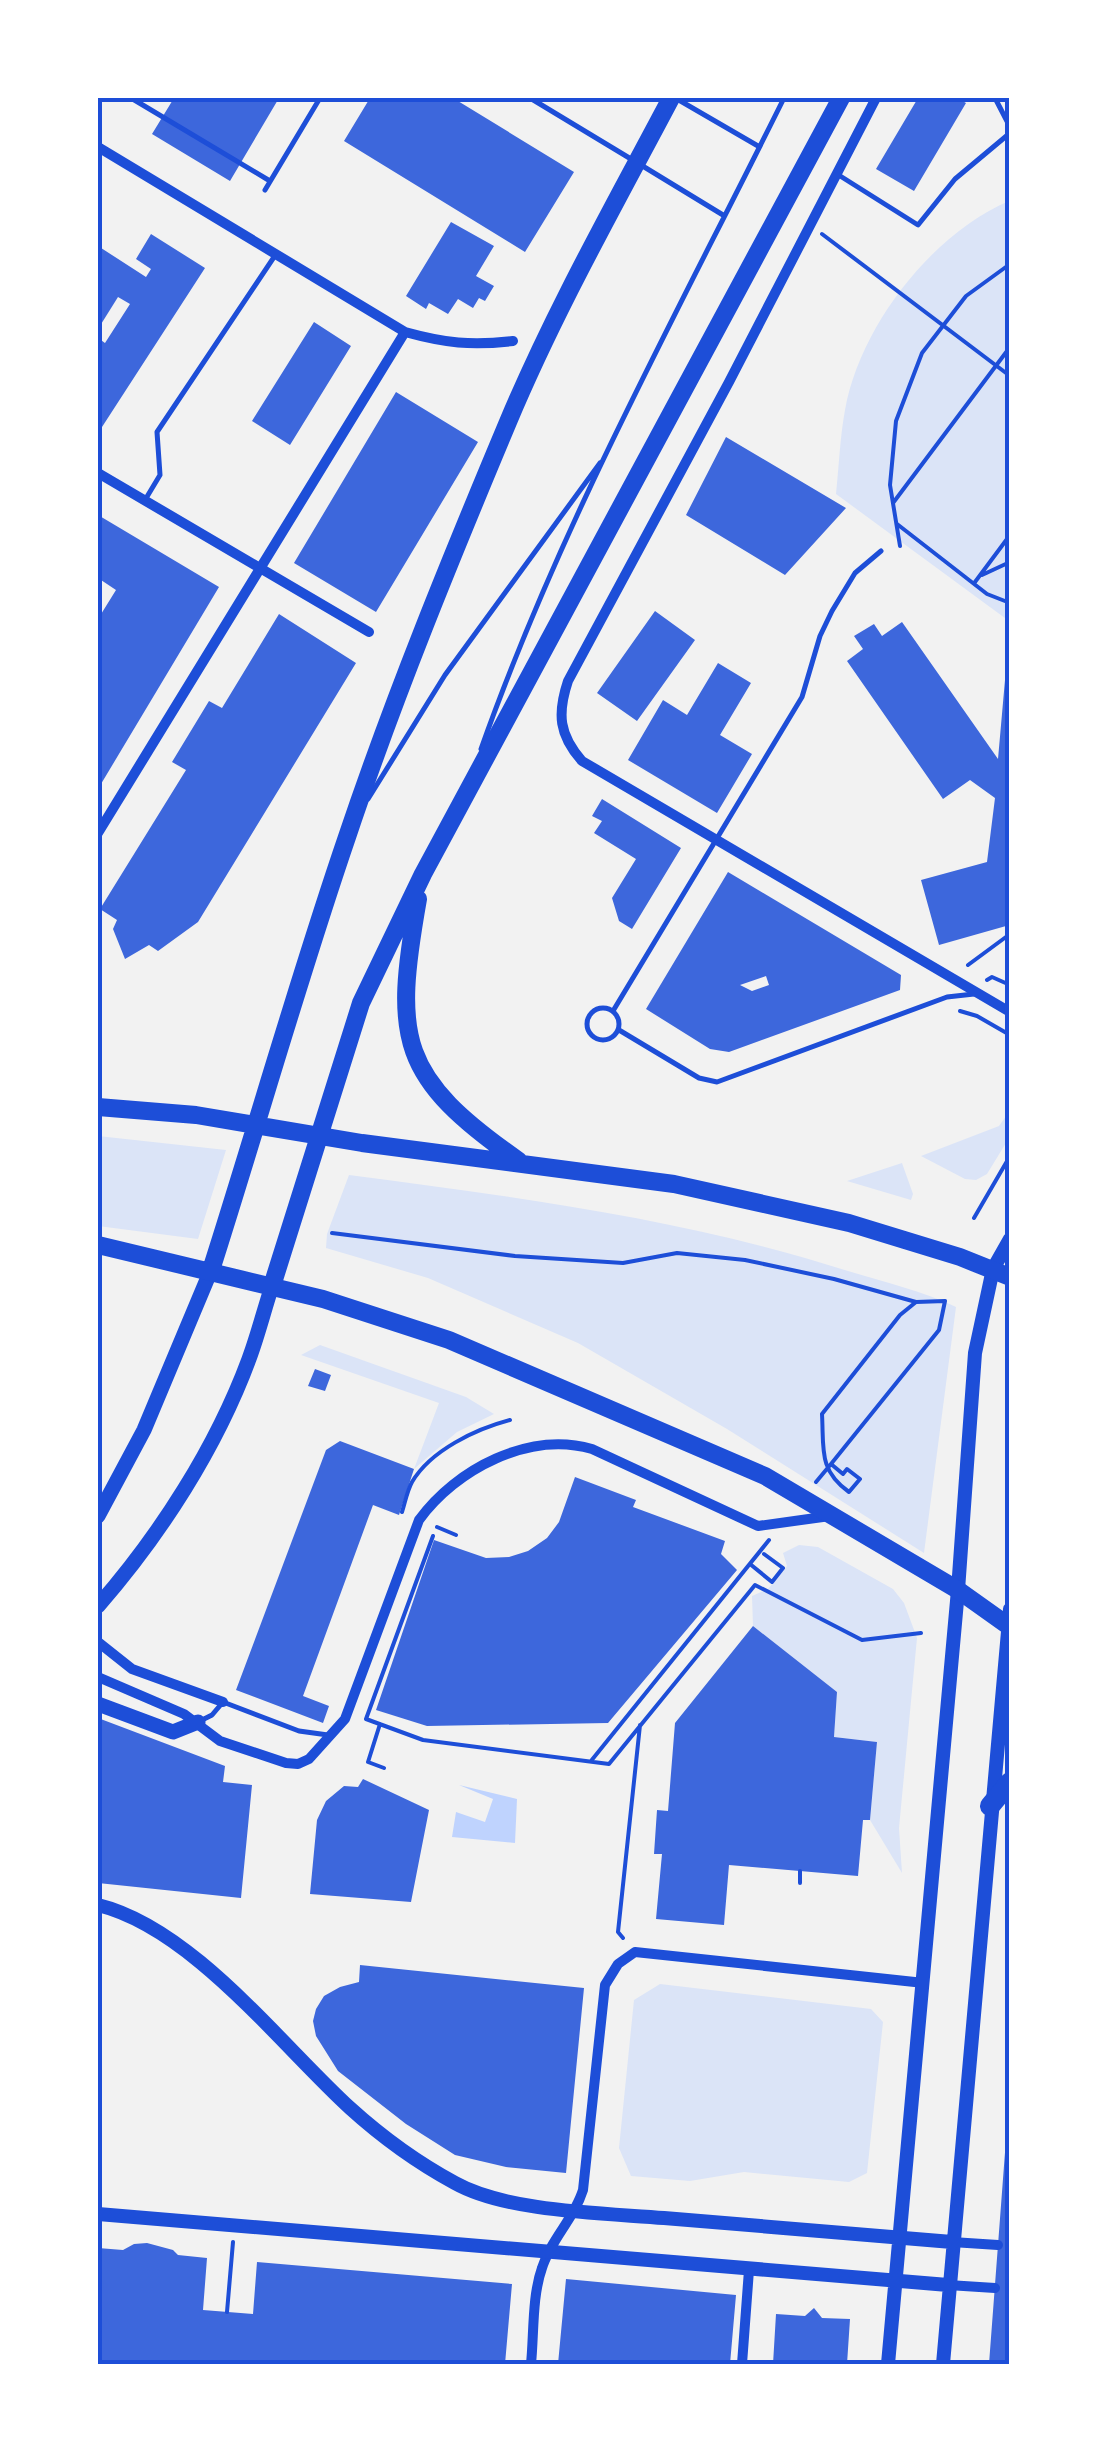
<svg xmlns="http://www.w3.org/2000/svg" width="1107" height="2462" viewBox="0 0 1107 2462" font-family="Barlow,sans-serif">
  <rect width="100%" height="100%" fill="#f2f2f2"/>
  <!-- green -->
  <path fill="#dbe4f7" d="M 1009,201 L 1009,621 L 836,494 C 839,466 840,437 845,410 C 860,326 932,234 1009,201 Z
    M 1009,1112 L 1009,1138 L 987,1174 L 976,1180 L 965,1179 L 921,1156 L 999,1126 Z
    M 98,1136 L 226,1150 L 198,1239 L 98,1226 Z
    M 902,1163 L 913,1194 L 911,1200 L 847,1181 Z
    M 349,1175 C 518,1197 686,1219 848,1271 C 884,1282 923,1291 956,1307 L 924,1553 L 727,1429 L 578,1343 L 428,1278 L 326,1248 L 327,1234 Z
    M 320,1345 L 466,1397 L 494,1414 L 457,1432 L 414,1469 L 439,1403 L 301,1355 Z
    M 799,1545 L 818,1547 L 893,1589 L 904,1603 L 917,1638 L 899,1828 L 902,1873 L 870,1820 L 877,1742 L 834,1737 L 837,1692 L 753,1626 L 752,1596 L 768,1589 L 787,1566 L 783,1553 Z
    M 660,1984 L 871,2009 L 883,2022 L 867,2173 L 849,2182 L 744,2172 L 690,2181 L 631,2176 L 619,2148 L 634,2000 Z"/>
  <!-- water -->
  <path fill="#bfd3fe" d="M 459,1785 L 517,1799 L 515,1843 L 452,1837 L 456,1812 L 485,1822 L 493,1799 Z"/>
  <!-- building -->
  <path fill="#3d67dc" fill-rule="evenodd" d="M 174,98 L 279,98 L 230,181 L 152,134 Z
    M 370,98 L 453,98 L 574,172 L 525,252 L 344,141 Z
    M 918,98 L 957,98 L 966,103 L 914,191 L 876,169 Z
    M 451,222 L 494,246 L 476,276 L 494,286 L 485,301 L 479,298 L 473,308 L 458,299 L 448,314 L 429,303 L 426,309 L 406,296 Z
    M 151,234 L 205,268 L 102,427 L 98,424 L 98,338 L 105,343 L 130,304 L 118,297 L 98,329 L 98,246 L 146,277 L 151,269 L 136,259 Z
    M 314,322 L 351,346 L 290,445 L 252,421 Z
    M 396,392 L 478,442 L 376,612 L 294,563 Z
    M 726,437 L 846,508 L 785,575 L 686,515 Z
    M 98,515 L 219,587 L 98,789 L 98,619 L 116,590 L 98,578 Z
    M 655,611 L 695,640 L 637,721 L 597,693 Z
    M 279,614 L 356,663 L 198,922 L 158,951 L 149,945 L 125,959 L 113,929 L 117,920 L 100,909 L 186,770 L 172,762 L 209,701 L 222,708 Z
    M 902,622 L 998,759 L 1005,680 L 1010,680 L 1010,922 L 1006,926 L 939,945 L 921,880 L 987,862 L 995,798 L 970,780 L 943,799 L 847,661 L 863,649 L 854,636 L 874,624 L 882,636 Z
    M 718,663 L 751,683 L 720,735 L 752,754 L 717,813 L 628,760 L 663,700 L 687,715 Z
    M 602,799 L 681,848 L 632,929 L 619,921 L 612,898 L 636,859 L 594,833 L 602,821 L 592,816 Z
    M 728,872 L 901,975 L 900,990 L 729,1052 L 710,1049 L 646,1009 ZM 766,976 L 769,985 L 752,991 L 740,985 Z
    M 315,1369 L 331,1375 L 325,1391 L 308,1386 Z
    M 340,1441 L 414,1469 L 399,1515 L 373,1505 L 303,1696 L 329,1706 L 323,1723 L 236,1690 L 326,1450 Z
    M 575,1477 L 636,1500 L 633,1507 L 725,1541 L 721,1554 L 737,1570 L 608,1723 L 427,1726 L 376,1710 L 434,1540 L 486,1558 L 509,1557 L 528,1551 L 547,1538 L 559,1522 Z
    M 753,1626 L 837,1692 L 834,1737 L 877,1742 L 870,1820 L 863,1820 L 858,1876 L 729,1865 L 724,1925 L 656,1919 L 662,1854 L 654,1854 L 657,1810 L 668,1811 L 675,1723 Z
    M 98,1718 L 225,1766 L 223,1782 L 252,1785 L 241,1898 L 98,1883 Z
    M 363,1779 L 429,1810 L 411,1902 L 310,1894 L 317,1820 L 326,1801 L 344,1786 L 358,1787 Z
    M 360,1965 L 584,1988 L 566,2173 L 506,2167 L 455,2155 L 406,2124 L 338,2071 L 316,2036 L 313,2021 L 316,2009 L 324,1996 L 340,1987 L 359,1982 Z
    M 1007,2126 L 1010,2126 L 1010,2364 L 989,2364 Z
    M 147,2243 L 173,2250 L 178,2255 L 207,2258 L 203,2310 L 253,2314 L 257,2262 L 512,2284 L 505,2364 L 98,2364 L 98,2248 L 123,2250 L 134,2244 Z
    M 566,2279 L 736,2295 L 730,2364 L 558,2364 Z
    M 814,2308 L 822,2318 L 850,2319 L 847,2364 L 773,2364 L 776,2314 L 805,2316 Z"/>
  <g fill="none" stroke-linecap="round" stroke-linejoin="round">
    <!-- path -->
    <path stroke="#1d4ed8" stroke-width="4" d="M 822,234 L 1010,376
      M 893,503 L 1010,347
      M 897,524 L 987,594 L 1010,603
      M 900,546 L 890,485 L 896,421 L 922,353 L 966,296 L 1010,264
      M 982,575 L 1010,562
      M 975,582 L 1010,535
      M 968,965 L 1010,934
      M 987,980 L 992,977 L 1010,985
      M 960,1011 L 977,1016 L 1010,1035
      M 974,1218 L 1010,1156
      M 332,1233 L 515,1256 L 623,1263 L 677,1253 L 745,1260 L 834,1279 L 916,1302
      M 816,1482 L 831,1464 L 939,1330 L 945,1301 L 916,1302 L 900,1315 L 822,1414 C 824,1448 818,1470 849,1492 L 860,1479 L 847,1469 L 843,1474 L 831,1464
      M 402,1512 C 405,1503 407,1491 412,1482 C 431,1450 476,1429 510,1420
      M 437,1527 L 456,1535
      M 433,1536 L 366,1719 L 423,1740 L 609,1764 L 755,1585 L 862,1640 L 921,1633
      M 750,1564 L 772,1582 L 783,1568 L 764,1554
      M 380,1724 L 368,1762 L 384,1768
      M 591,1761 L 769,1540
      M 800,1883 L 800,1871
      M 623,1938 L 618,1932 L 640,1725
      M 227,2312 L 233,2242"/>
    <!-- service -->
    <path stroke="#1d4ed8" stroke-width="5" d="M 131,98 L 270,181
      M 530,98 L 631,159
      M 995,98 L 1010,127
      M 677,99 L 758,146
      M 641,165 L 723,215
      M 837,174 L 918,225 L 955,179 L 1010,133
      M 265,190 L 320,98
      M 145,500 L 160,475 L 157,432 L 276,254
      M 481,749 C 561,523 678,312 784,98
      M 368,799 L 445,675 L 600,463
      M587 1024a16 16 0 1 1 32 0a16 16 0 1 1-32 0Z
      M 613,1011 L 802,697 L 820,636 L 832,611 L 855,573 L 881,551
      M 619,1030 L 699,1078 L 717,1082 L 947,997 L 974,994
      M 202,1720 L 212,1715 L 223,1702 L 299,1731 L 328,1735"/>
    <!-- minor -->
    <path stroke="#1d4ed8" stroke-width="10" d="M 876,98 L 729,382 L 568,681 C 557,714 559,735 582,761 L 1010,1012
      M 98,147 L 405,332 C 445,343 471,346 513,341
      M 98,473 L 369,632
      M 98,833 L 405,332
      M 98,1642 L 132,1669 L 223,1702
      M 98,1677 L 184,1714 L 220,1741 L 286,1763 L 298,1764 L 309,1759 L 345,1719 L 419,1520 C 456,1469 529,1431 592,1449 L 758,1526 L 830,1516
      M 952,2242 L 998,2245
      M 948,2285 L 995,2288
      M 531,2364 C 534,2334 532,2296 542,2268 C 551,2239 574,2219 583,2190 L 605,1985 L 618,1964 L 635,1952 L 924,1983
      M 742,2364 L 749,2270"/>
    <!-- tertiary -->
    <path stroke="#1d4ed8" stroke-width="14" d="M 98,1905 C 192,1928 280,2044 350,2108 C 382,2137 418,2163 455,2183 C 507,2212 603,2213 664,2218 C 760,2226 856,2234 952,2242
      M 98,2214 L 948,2285
      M 888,2364 L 958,1590 L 975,1353 L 993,1269 L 1010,1239
      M 943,2364 L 1010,1609"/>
    <!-- secondary -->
    <path stroke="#1d4ed8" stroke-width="15" d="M 98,1516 L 144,1430 L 211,1270
      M 98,1606 C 160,1535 216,1448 249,1359 C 258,1335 264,1310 272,1286
      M 98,1704 L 173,1732 L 198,1722"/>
    <!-- primary -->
    <path stroke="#1d4ed8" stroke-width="18" d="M 418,899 C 393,1040 399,1077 519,1161
      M 98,1107 L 196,1115 L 362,1143 L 674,1184 L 849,1223 L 960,1257 L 1010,1277
      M 98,1245 L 323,1299 L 449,1340 L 765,1476 L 958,1590 L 1010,1627
      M 211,1270 C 257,1126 298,980 347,837 C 394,697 451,558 508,422 C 555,310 615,204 671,98
      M 272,1286 L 361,1003 L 423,874 L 841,98"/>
    <!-- motorway -->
    <path stroke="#1d4ed8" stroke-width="20" d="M 990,1806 L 1010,1782"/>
  </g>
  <!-- border -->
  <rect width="1107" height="2462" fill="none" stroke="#ffffff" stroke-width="200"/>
  <rect x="100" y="100" width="907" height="2262" fill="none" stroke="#1d4ed8" stroke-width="4"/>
</svg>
